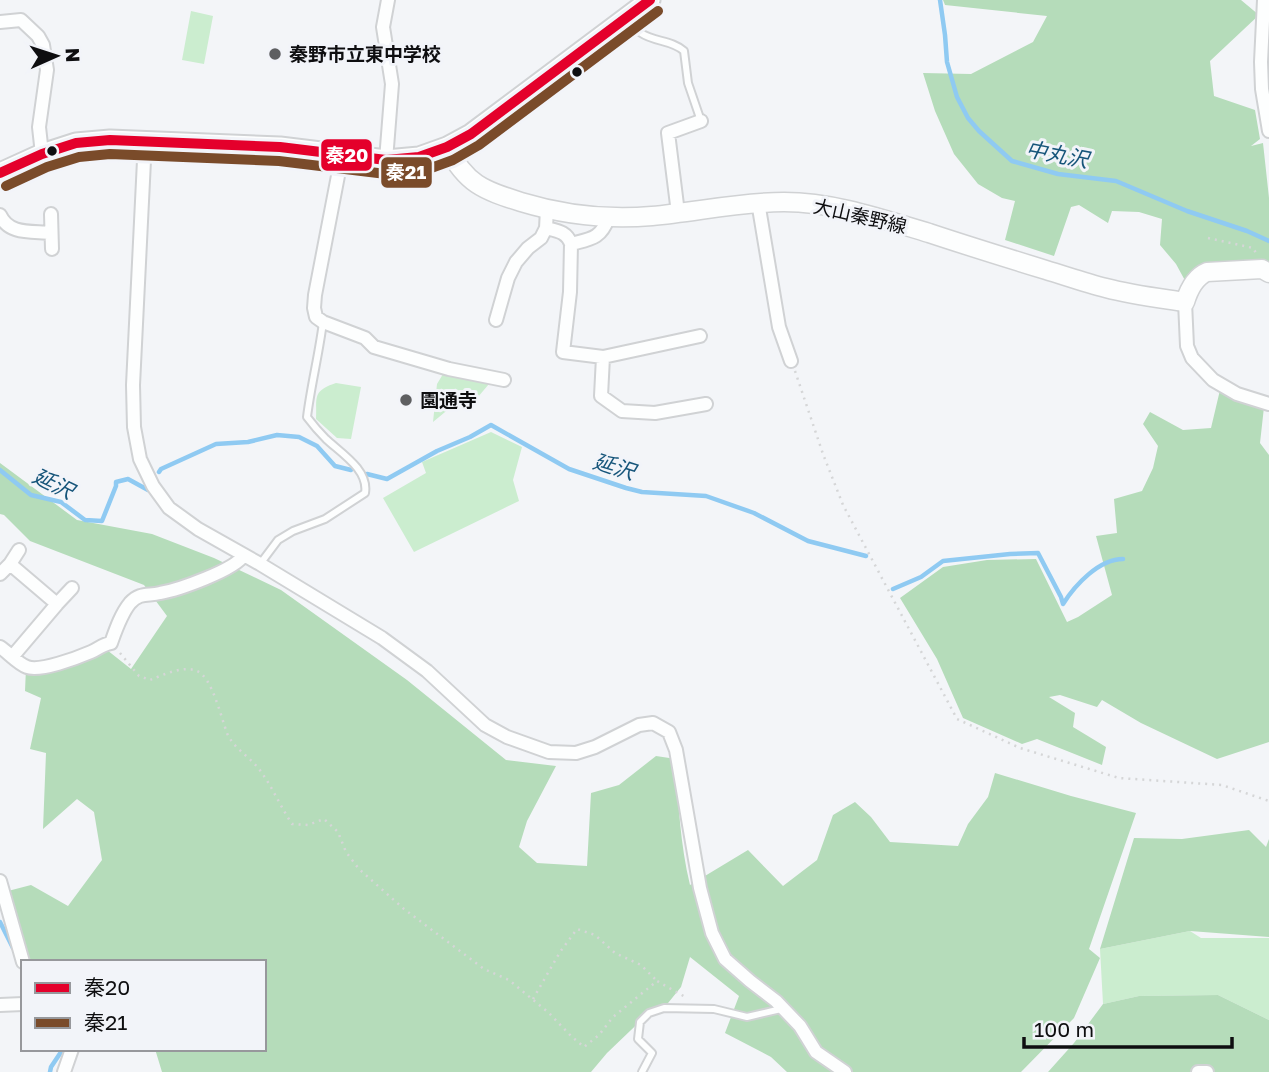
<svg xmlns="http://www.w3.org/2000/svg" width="1269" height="1072" viewBox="0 0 1269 1072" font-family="'Golos Text','Noto Sans JP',sans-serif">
  <rect width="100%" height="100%" fill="#f3f5f8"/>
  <!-- green -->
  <path fill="#cbedcf" d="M 191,11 L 213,16 L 204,64 L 182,60 Z
    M 443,374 L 489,384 L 472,404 L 456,403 L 433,422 L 437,384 Z
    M 336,383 L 361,387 L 351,439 L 337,438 L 316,419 C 317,397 312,391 336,383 Z
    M 491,432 L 522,447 L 513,480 L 519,501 L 414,552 L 383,498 L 426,473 L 422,462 Z
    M 1190,931 L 1201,938 L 1269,938 L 1269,1020 L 1218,995 L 1139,996 L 1103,1004 L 1100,949 Z"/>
  <!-- forest -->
  <path fill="#b5dcba" d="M 943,0 L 1241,0 L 1259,15 L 1210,61 L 1214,96 L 1255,110 L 1260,139 L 1251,146 L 1263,143 L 1269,198 L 1269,272 L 1232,262 L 1188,286 L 1176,264 L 1160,245 L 1162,219 L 1139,212 L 1112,211 L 1108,223 L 1079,205 L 1071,207 L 1054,256 L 1005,240 L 1015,201 L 1002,198 L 978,184 L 954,154 L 935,111 L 923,73 L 971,74 L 1033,42 L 1047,16 L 945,5 Z
    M 1220,390 L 1264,407 L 1260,443 L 1269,455 L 1269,742 L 1217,759 L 1141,723 L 1102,700 L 1097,707 L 1060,695 L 1049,697 L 1075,713 L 1073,727 L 1106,747 L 1102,765 L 1037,739 L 1022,744 L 963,718 L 937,659 L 900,598 L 943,567 L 987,560 L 1036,559 L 1067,622 L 1078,617 L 1112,595 L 1096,536 L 1117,533 L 1114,499 L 1142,491 L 1153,468 L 1158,446 L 1143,424 L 1150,412 L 1183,430 L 1211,428 Z
    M 0,463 L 77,520 L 152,534 L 214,558 L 281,590 L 407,680 L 506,760 L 556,766 L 527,821 L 519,847 L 537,863 L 587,866 L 591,793 L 619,785 L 656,756 L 676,759 C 678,802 680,843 690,885 L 748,850 L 783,886 L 817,860 L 833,815 L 855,802 L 871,817 L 890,842 L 958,846 L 968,824 L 988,797 L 995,773 L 1071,796 L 1136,813 L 1089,949 L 1100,958 L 1074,1018 L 1021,1072 L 787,1072 L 771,1057 L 725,1033 L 739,996 L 690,957 L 681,987 L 664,1008 L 653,1009 L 607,1053 L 591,1072 L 162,1072 L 155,1049 L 264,1049 L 264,962 L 30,962 L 8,891 L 31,885 L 68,906 L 102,860 L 94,812 L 77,799 L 43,829 L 46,753 L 30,749 L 41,698 L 25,691 L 26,668 L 42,675 L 107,650 L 131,669 L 167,616 L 144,585 L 30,541 L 4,515 L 0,514 Z
    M 1249,830 L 1266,847 L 1269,839 L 1269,937 L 1190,931 L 1100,949 L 1134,838 L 1182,839 Z
    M 1218,995 L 1269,1020 L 1269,1072 L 1048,1072 L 1074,1043 L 1103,1004 L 1139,996 Z"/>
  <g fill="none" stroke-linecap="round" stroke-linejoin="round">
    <!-- stream -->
    <path stroke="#8fcaf2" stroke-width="4.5" d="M 940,0 L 945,35 L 947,62 L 957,97 L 968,118 L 979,131 L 1012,161 L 1058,174 L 1116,181 L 1187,211 L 1247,231 L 1269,241
      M 0,470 L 31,495 L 61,502 L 85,520 L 102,521 L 116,486 L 116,482 L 128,479 L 148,490
      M 159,472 L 161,469 L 216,444 L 248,442 L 277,435 L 299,437 L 317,446 L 335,466 L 351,470
      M 367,474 L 387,479 L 437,451 L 470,437 L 491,425 L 569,469 L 626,488 L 642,492 L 706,496 L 754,513 L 808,541 L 866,556
      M 893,589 L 921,577 L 943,561 L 1010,554 L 1038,553 L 1061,597 L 1063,604 C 1075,585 1099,559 1123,559
      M 0,922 L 13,948
      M 50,1072 L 51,1067 L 63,1049"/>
    <defs>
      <path id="lane" d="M 630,19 C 633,23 636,29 641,33 C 654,42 672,40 684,51 L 688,83 L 701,121
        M 260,564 L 278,540 L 293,531 L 325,519 L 365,493 C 369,470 341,453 326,439 C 319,432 313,425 307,417 C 311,385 319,354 323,322
        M 642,1072 L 652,1053 L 638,1039 L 640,1022 L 649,1013 L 664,1008 L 714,1009 L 747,1017 L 781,1009"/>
      <path id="street" d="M 1264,0 L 1261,62 L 1262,89 L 1269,131
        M 0,22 L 21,20 L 38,36 L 43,45 L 47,70 L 39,127 L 42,154
        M 145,140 L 133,385 L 134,427 L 140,459 L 153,486 L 169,508 L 198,529 L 260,564 L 382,638 L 427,671 L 485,725 L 507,737 L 549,752 L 576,753 L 595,747 L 639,725 L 653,723 L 669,732 L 676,750 L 700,888 L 712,933 L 725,959 L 750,981 L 776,1001 L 800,1026 L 816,1052 L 845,1072
        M 342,155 L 315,295 L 314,308 L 316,317 L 323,322 L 365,338 L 374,347 L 449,369 L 504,380
        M 386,160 L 392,84 L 383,27 L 388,0
        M 758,202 L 779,327 L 791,361
        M 678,213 L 668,133 L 701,121
        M 51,214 L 52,249
        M 0,215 C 9,235 31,231 51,233
        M 546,228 C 558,231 567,232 571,244 C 590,239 601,239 608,218
        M 571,244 L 570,292 L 563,352 L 603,357 L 700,336
        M 1185,302 L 1187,346 L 1192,358 L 1213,380 L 1237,394 L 1269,404
        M 496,320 L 508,278 L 516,262 L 528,248 L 541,238 L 546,228 L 547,209
        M 603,357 L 601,396 L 622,411 L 655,413 L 706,404
        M 10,564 L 19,550
        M 0,574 L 10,564 L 57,604 L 12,657
        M 57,604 L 72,588
        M 0,647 C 9,653 17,663 27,667 C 40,672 77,658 91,652 C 98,649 103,644 111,643 C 116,629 121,614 130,603 C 140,592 148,596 160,593 C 178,590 235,570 244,555
        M 0,881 L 23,962
        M 0,1005 L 23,1004
        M 64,1072 L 72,1049
        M 1198,1072 L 1207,1072"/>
      <path id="secondary" d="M 447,147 C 466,184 483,190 521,202 C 564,215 607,220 652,216 C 696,212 739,202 784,202 C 834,202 882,219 929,233 C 968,246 1007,258 1046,270 C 1066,276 1086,283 1106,288 C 1132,295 1159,298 1185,302 C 1189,289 1195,277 1207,272 L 1262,269 L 1269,273"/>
      <path id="primary" d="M 0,173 L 42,154 L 76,143 L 110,140 L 280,147 L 386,160 L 419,157 L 447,147 L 471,134 L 650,0"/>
    </defs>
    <!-- lane casing -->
    <use href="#lane" stroke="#d0d2d4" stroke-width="10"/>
    <!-- street casing -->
    <use href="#street" stroke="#d0d2d4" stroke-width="16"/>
    <!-- secondary casing -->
    <use href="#secondary" stroke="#d0d2d4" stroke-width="21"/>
    <!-- primary casing -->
    <use href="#primary" stroke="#d0d2d4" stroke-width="23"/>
    <!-- path -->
    <path stroke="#d5d6d7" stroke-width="2.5" stroke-dasharray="2 5" stroke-linecap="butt" d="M 1208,238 L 1253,248 L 1256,253
      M 795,371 L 823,454 L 843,505 L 957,719 L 1020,748 L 1119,778 L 1222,785 L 1269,801
      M 120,653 L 139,676 L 150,680 C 163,675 183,665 197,671 C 212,677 221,717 227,733 C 233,748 249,756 259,769 C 272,786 280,806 292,824 L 308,825 L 324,819 L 338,832 L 346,852 L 359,869 L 404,909 L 484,969 L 509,980 L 549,1013 L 571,1036 L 584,1047 L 599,1035 L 613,1017 L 657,981 L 687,998
      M 533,999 L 560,952 L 577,929 L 595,935 L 615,953 L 641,965 L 657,981"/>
    <!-- lane -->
    <use href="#lane" stroke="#fdfefe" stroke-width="6"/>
    <!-- street -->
    <use href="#street" stroke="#fdfefe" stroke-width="12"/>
    <!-- secondary -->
    <use href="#secondary" stroke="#fdfefe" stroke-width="18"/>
    <!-- primary -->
    <use href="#primary" stroke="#fdfefe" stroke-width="19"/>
    <defs>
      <path id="bus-1" d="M 0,173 L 42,154 L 76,143 L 110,140 L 280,147 L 386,160 L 419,157 L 447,147 L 471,134 L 650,0"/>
      <path id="bus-2" d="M 6,186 L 47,167 L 79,157 L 110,154 L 279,161 L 386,174 L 423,171 L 453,160 L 479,145 L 658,11"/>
    </defs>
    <!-- bus-1 casing -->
    <use href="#bus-1" stroke="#f2f4f9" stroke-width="16"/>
    <!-- bus-2 casing -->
    <use href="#bus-2" stroke="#f2f4f9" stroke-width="16"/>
    <!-- bus-1 -->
    <use href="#bus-1" stroke="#e4002b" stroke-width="10"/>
    <!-- bus-2 -->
    <use href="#bus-2" stroke="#7a4b2a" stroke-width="10"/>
  </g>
  <!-- markers -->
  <g fill="#5e5f61" stroke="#f2f4f9" stroke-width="2.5">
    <circle cx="275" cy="54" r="7"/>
    <circle cx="406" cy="400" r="7"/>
  </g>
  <g fill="#0e0e10" stroke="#f2f4f9" stroke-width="2.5">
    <circle cx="577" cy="72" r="6"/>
    <circle cx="52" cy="151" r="6"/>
  </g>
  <g text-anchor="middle" stroke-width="6" stroke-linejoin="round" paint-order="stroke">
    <!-- poi labels -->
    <g font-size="19" font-weight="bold" fill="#0e0e10" stroke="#f2f4f9" text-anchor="start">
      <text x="289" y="61">秦野市立東中学校</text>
      <text x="420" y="407">園通寺</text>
    </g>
    <!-- street labels -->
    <g font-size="19" fill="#0e0e10" stroke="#f2f4f9">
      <text transform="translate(860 216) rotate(13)" y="7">大山秦野線</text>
    </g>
    <!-- water labels -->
    <g font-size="21" font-style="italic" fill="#16557a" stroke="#f2f4f9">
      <text transform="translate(1057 155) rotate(11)" y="7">中丸沢</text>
      <text transform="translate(614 467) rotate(17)" y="7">延沢</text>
      <text transform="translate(53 484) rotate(26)" y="7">延沢</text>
    </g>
  </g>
  <g stroke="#f2f4f9" stroke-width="2.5">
    <rect x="320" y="138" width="53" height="34" rx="7" fill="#e4002b"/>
    <rect x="380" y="156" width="53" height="33" rx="7" fill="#7a4b2a"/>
  </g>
  <g font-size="19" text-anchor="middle" font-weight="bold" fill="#fff">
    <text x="347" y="162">秦20</text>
    <text x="406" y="179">秦21</text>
  </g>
  <!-- legend -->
  <rect x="21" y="960" width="245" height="91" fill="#f2f4f9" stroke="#97989c" stroke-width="2"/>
  <rect x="35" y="983" width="35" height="10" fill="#e4002b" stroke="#97989c" stroke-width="2"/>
  <text x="84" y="995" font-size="21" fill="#0e0e10">秦20</text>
  <rect x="35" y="1018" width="35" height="10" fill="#7a4b2a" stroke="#97989c" stroke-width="2"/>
  <text x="84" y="1030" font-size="21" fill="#0e0e10">秦21</text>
  <!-- north arrow -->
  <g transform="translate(56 56) rotate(87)" stroke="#f2f4f9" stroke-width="5" paint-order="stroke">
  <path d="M0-5L12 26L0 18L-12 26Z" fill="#0e0e10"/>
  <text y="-10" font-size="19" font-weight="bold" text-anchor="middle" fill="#0e0e10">N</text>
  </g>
  <!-- scale -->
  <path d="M1024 1037v10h208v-10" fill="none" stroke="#0e0e10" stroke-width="3.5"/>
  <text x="1034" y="1037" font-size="21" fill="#0e0e10" stroke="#f2f4f9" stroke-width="5" paint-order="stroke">100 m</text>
</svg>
